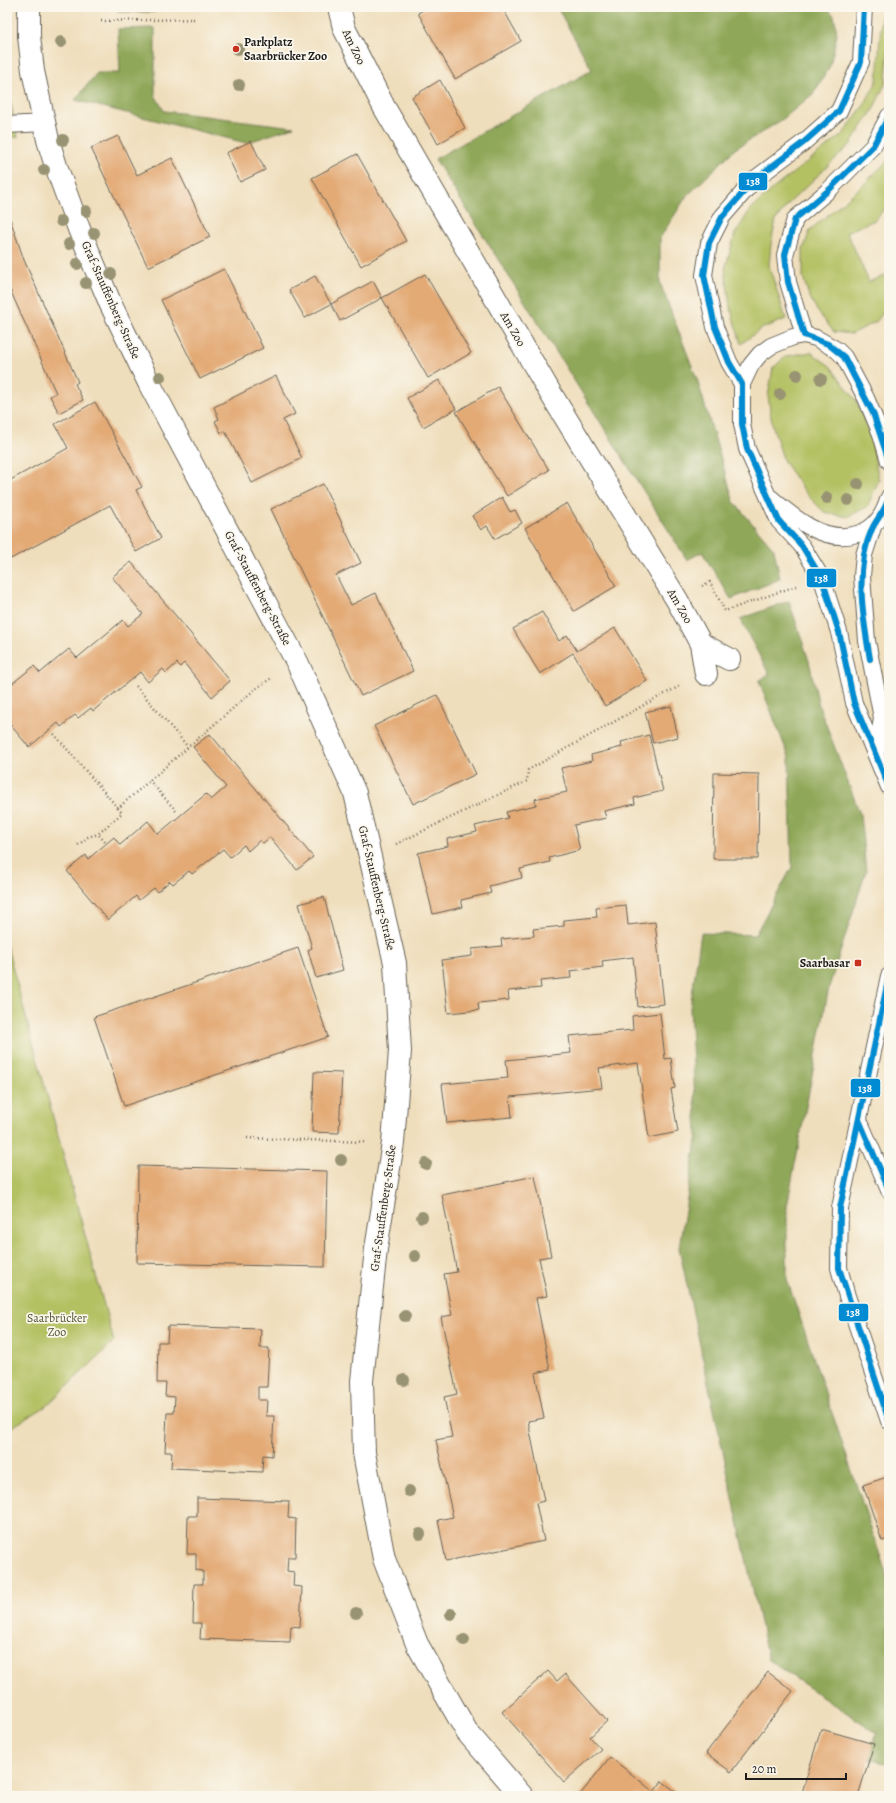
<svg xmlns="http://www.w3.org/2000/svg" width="896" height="1803" viewBox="0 0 896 1803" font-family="Alegreya,serif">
  <rect width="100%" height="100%" fill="#fbf7ec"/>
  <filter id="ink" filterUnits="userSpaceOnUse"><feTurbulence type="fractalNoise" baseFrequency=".025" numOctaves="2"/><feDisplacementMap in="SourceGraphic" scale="8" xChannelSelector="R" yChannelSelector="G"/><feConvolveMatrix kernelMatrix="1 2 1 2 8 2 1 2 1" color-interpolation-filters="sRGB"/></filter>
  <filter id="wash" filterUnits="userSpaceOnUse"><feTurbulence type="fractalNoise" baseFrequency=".012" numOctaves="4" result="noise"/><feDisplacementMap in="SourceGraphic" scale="16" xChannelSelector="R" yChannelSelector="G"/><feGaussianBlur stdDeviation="0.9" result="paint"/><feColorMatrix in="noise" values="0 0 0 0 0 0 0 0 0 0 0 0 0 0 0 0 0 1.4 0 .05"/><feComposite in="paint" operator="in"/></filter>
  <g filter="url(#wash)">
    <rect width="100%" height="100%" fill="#efdebc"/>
    <!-- green -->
    <path fill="#b4c163" stroke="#686e40" d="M 882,7 L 889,7 L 889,39 L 886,82 L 873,110 L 850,145 L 789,203 L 776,220 L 771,243 L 769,266 L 786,319 L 761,329 L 741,344 L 730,307 L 725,269 L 735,234 L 750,210 L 775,187 L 842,135 L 864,105 L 877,81 Z
      M 7,85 L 18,137 L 7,138 Z
      M 889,159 L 889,203 L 875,220 L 847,232 L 869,282 L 889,273 L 889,304 L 877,321 L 852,334 L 834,332 L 818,312 L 809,296 L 803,277 L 803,250 L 810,230 L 861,187 Z
      M 811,352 L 830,366 L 856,400 L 870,434 L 879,480 L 867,507 L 847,517 L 824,512 L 808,496 L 784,462 L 772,424 L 768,396 L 773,368 L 786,356 Z
      M 7,947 L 114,1342 L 45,1407 L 7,1430 Z"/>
    <!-- forest -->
    <path fill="#8fa759" stroke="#56623a" d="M 117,7 L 155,7 L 155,12 L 118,12 Z
      M 557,7 L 826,7 L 834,15 L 837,34 L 830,66 L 814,93 L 783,119 L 735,149 L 686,197 L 660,238 L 660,283 L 697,379 L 734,502 L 774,549 L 780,579 L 731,599 L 702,552 L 687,560 L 435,159 L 592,70 Z
      M 155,28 L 155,95 L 164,111 L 294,127 L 246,143 L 75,100 L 97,73 L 120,73 L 118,29 Z
      M 789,601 L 809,661 L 819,706 L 860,814 L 866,871 L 829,987 L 787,1206 L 787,1279 L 889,1582 L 889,1764 L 869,1759 L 877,1733 L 768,1660 L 679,1248 L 697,1135 L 690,1008 L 701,933 L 755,935 L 792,867 L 789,757 L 759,681 L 769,674 L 740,619 Z"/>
    <g id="blocks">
      <!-- building -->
      <path fill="#e3aa76" d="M 428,7 L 502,7 L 521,41 L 455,79 L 418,13 Z
        M 440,80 L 465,128 L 438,144 L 412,97 Z
        M 118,136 L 137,175 L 172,158 L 210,237 L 148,267 L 91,148 Z
        M 251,141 L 265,170 L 240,182 L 226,153 Z
        M 357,154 L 406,241 L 361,266 L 312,178 Z
        M 7,210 L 24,260 L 78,382 L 75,384 L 83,400 L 59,413 L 50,396 L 56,393 L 7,283 Z
        M 224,269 L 263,348 L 200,379 L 161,300 Z
        M 425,274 L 471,353 L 428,378 L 382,298 L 340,321 L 331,304 L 373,281 L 382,298 Z
        M 315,276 L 331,304 L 305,318 L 289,290 Z
        M 276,376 L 295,414 L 283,420 L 302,458 L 252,483 L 225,431 L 221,433 L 215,421 L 219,419 L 214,407 Z
        M 439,380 L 456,409 L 423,427 L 407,398 Z
        M 498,387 L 549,470 L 507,496 L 456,412 Z
        M 95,402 L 142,487 L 136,490 L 161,538 L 136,552 L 110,505 L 7,561 L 7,482 L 68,448 L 55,424 Z
        M 323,484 L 361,563 L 336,575 L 351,605 L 376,593 L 413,671 L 361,696 L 271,509 Z
        M 502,497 L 510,512 L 515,510 L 522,523 L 495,539 L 487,526 L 481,530 L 472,516 Z
        M 567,503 L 616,586 L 574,611 L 525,528 Z
        M 131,562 L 230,681 L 212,697 L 184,663 L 180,667 L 177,663 L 166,673 L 163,669 L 148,682 L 140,672 L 93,711 L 91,708 L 78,718 L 75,715 L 61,727 L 58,723 L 29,747 L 7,721 L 7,684 L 9,686 L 34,666 L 40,673 L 69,649 L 77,658 L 123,620 L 128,626 L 143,614 L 112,577 Z
        M 542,612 L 559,641 L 567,635 L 577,651 L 615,628 L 647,681 L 605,706 L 573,653 L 540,674 L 513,629 Z
        M 437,695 L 476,774 L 413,804 L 374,726 Z
        M 671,706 L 678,737 L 653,743 L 645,712 Z
        M 210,734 L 313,857 L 297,870 L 270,837 L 263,843 L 260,840 L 248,851 L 244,845 L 230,857 L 223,849 L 192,874 L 189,871 L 173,884 L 170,881 L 157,892 L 154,888 L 139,900 L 136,896 L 108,920 L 67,871 L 86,855 L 88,859 L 114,837 L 120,845 L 148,821 L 158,834 L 206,794 L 211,800 L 226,787 L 193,747 Z
        M 649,735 L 663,791 L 634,798 L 635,804 L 604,811 L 606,818 L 574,825 L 580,850 L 549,858 L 550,862 L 520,869 L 522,878 L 489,886 L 491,893 L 461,900 L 463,907 L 433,914 L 418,853 L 448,846 L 447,839 L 477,832 L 475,826 L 508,818 L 506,812 L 536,805 L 535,799 L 567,792 L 561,768 L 592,761 L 591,755 L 622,747 L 621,742 Z
        M 714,773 L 759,774 L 758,859 L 713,859 Z
        M 324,897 L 343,970 L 316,978 L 308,950 L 312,948 L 299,904 Z
        M 626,905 L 628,925 L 655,922 L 664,1004 L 638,1007 L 633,957 L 602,961 L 603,967 L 570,971 L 571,978 L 540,981 L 541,988 L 508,991 L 509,1000 L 478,1003 L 479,1010 L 448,1013 L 442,960 L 472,956 L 472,949 L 502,946 L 501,939 L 534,936 L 533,929 L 564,926 L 564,920 L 597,917 L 596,908 Z
        M 298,948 L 328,1037 L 124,1106 L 94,1017 Z
        M 660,1013 L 665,1059 L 671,1058 L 675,1088 L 671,1089 L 678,1132 L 649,1138 L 638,1063 L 599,1068 L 602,1088 L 510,1097 L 512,1117 L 447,1123 L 442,1084 L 508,1078 L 506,1060 L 571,1053 L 569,1036 L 633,1030 L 632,1016 Z
        M 314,1072 L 342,1073 L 339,1133 L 312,1132 Z
        M 138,1166 L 327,1171 L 325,1267 L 137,1263 Z
        M 535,1176 L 551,1256 L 539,1258 L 547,1296 L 536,1298 L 550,1370 L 535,1373 L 544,1418 L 528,1421 L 544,1501 L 536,1503 L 544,1541 L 446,1561 L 438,1520 L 453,1517 L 436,1440 L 452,1437 L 444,1397 L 457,1394 L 441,1317 L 452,1315 L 444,1274 L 457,1272 L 442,1195 Z
        M 168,1326 L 261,1329 L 260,1348 L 269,1348 L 267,1387 L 258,1387 L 258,1400 L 267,1400 L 266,1416 L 274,1416 L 272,1456 L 263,1455 L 262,1472 L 171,1468 L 172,1452 L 165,1452 L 167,1413 L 174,1413 L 175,1397 L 165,1396 L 166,1383 L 157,1383 L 158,1342 L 167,1342 Z
        M 887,1477 L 889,1485 L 889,1539 L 882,1541 L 863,1485 Z
        M 197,1498 L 289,1501 L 288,1518 L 296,1519 L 295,1557 L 288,1557 L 287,1571 L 294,1572 L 293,1586 L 302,1587 L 300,1627 L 291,1626 L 290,1642 L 200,1639 L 201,1623 L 193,1623 L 194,1584 L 203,1584 L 203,1571 L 196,1570 L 196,1554 L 187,1554 L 188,1516 L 197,1516 Z
        M 548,1671 L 557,1681 L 565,1674 L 607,1721 L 590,1737 L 601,1749 L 564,1782 L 502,1712 Z
        M 768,1672 L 793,1691 L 731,1772 L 706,1753 Z
        M 821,1729 L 874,1744 L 858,1796 L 801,1796 Z
        M 610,1757 L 654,1792 L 662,1781 L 675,1791 L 671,1796 L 579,1796 Z"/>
    </g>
  </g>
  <g filter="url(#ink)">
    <use href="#blocks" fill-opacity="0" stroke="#666054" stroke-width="1"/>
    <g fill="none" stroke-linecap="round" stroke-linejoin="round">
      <defs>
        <path id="service" d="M 7,125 L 44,123
          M 804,335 L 788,282 L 785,255 L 795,219 L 830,189 L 873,146 L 889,116
          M 742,384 L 729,362 L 715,327 L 704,275 L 709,243 L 722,217 L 755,179 L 803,143 L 839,111 L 861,62 L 864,7
          M 889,461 L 881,434 L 866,398 L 844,357 L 837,350 L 816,338 L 804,335 L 793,337 L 771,346 L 760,354 L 751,365 L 742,384 L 742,424 L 747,449 L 779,521 L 802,546 L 822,579 L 839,632 L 854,703 L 889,787
          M 771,498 C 794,518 824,544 857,534 C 876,529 884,514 889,497
          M 873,527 L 864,555 L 862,576 L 867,641 L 882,718 L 876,756
          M 889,976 L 840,1208 L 839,1268 L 847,1296 L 889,1421
          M 859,1120 L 889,1190"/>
        <path id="minor" d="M 29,7 L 29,36 L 33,71 L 48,140 L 56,166 L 79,229 L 111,305 L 149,383 L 298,664 L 355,793 L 395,963 L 400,1051 L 393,1143 L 376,1249 L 362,1381 L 364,1453 L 384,1559 L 417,1644 L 467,1732 L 522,1796
          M 339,7 L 344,28 L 384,107 L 551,394 L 677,600 L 701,644 L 706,674
          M 701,644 L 729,659"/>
      </defs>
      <!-- service casing -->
      <use href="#service" stroke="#666054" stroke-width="18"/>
      <!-- minor casing -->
      <use href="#minor" stroke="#666054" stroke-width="24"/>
      <!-- path -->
      <path stroke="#666054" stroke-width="2.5" stroke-dasharray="1 3" stroke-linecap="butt" d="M 101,21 L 194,19
        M 702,586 L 710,582 L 725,611 L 796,586
        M 136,686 L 188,747
        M 54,734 L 118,808
        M 149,780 L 177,812
        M 105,842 L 98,834 L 122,813 L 118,808 L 254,690 L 273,677
        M 396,844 L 527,781 L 528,770 L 653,700 L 680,686
        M 78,845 L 88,837 L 98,834
        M 247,1138 L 365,1142"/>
      <!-- service -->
      <use href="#service" stroke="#fff" stroke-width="16"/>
      <!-- minor -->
      <use href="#minor" stroke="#fff" stroke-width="22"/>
      <defs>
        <path id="bus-1" d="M 864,7 L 861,62 L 839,111 L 803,143 L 755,179 L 722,217 L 709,243 L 704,275 L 715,327 L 729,362 L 742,384 L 742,424 L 747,449 L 779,521 L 802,546 L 822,579 L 839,632 L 854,703 L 889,787
          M 804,335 L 788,282 L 785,255 L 795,219 L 830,189 L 873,146 L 889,116
          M 804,335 L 828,344 L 844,357 L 873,413 L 889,461
          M 870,659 C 863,618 854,569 872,529 C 877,518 886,510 889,497
          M 889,976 L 840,1208 L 839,1268 L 889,1421
          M 859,1120 L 889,1190"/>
      </defs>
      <!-- bus-1 casing -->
      <use href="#bus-1" stroke="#fbf7ec" stroke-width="9"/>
      <!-- bus-1 -->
      <use href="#bus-1" stroke="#008bd2" stroke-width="6"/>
    </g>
    <!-- trees -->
    <g fill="#989372">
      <circle cx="61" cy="42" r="6"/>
      <circle cx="238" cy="49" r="6"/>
      <circle cx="239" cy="85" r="6"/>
      <circle cx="63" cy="140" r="6"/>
      <circle cx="44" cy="170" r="6"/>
      <circle cx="86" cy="211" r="6"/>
      <circle cx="61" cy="221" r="6"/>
      <circle cx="94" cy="233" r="6"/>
      <circle cx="69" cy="244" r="6"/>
      <circle cx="77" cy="264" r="6"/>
      <circle cx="111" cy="274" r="6"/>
      <circle cx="86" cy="283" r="6"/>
      <circle cx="797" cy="375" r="6"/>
      <circle cx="160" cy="377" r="6"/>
      <circle cx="821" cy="379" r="6"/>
      <circle cx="780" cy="394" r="6"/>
      <circle cx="858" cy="484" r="6"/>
      <circle cx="827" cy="498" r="6"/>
      <circle cx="848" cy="500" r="6"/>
      <circle cx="341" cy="1160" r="6"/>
      <circle cx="426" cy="1164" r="6"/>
      <circle cx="422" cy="1217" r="6"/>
      <circle cx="415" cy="1256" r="6"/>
      <circle cx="405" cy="1316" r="6"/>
      <circle cx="404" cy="1380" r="6"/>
      <circle cx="409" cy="1491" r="6"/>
      <circle cx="420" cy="1534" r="6"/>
      <circle cx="356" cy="1613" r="6"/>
      <circle cx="451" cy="1614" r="6"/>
      <circle cx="464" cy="1640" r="6"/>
    </g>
  </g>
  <!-- markers -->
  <g fill="#c8321e" stroke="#fbf7ec" stroke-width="1.5">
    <circle cx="236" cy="49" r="4"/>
    <rect x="854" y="959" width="8" height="8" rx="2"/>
  </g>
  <g text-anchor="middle" stroke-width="3.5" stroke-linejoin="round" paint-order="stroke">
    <!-- poi labels -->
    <g font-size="12" font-weight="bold" fill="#1c1c1c" stroke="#fbf7ec" text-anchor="start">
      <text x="244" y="46">Parkplatz<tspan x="244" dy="14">Saarbrücker Zoo</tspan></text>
      <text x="850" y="967" text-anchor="end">Saarbasar</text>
    </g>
    <!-- street labels -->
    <g font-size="12" fill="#1c1c1c" stroke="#fbf7ec">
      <text transform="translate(354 47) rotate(64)" y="4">Am Zoo</text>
      <text transform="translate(111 300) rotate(66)" y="4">Graf-Stauffenberg-Straße</text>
      <text transform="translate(513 329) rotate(60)" y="4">Am Zoo</text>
      <text transform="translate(258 588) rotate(62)" y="4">Graf-Stauffenberg-Straße</text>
      <text transform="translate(680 606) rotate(60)" y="4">Am Zoo</text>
      <text transform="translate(377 888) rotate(77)" y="4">Graf-Stauffenberg-Straße</text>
      <text transform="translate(383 1208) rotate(-82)" y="4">Graf-Stauffenberg-Straße</text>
    </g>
    <!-- park labels -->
    <g font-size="12" fill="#515635" stroke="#fbf7ec">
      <text x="57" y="1322">Saarbrücker<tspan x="57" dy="14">Zoo</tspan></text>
    </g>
  </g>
  <g stroke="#fbf7ec" stroke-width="1.5">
    <rect x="738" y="172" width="30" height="19" rx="4" fill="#008bd2"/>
    <rect x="806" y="568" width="31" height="20" rx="4" fill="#008bd2"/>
    <rect x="850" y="1078" width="31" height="20" rx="4" fill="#008bd2"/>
    <rect x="838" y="1303" width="31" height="19" rx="4" fill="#008bd2"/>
  </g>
  <g font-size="11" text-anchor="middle" font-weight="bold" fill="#fff">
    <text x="753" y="185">138</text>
    <text x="821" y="582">138</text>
    <text x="865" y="1092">138</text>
    <text x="853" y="1316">138</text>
  </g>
  <!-- margin -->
  <rect width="896" height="1803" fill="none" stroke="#fbf7ec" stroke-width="24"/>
  <!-- scale -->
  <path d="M746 1773v6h100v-6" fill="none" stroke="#1c1c1c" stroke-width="2"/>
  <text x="752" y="1773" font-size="12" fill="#1c1c1c" stroke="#fbf7ec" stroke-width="3" paint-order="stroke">20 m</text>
</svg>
